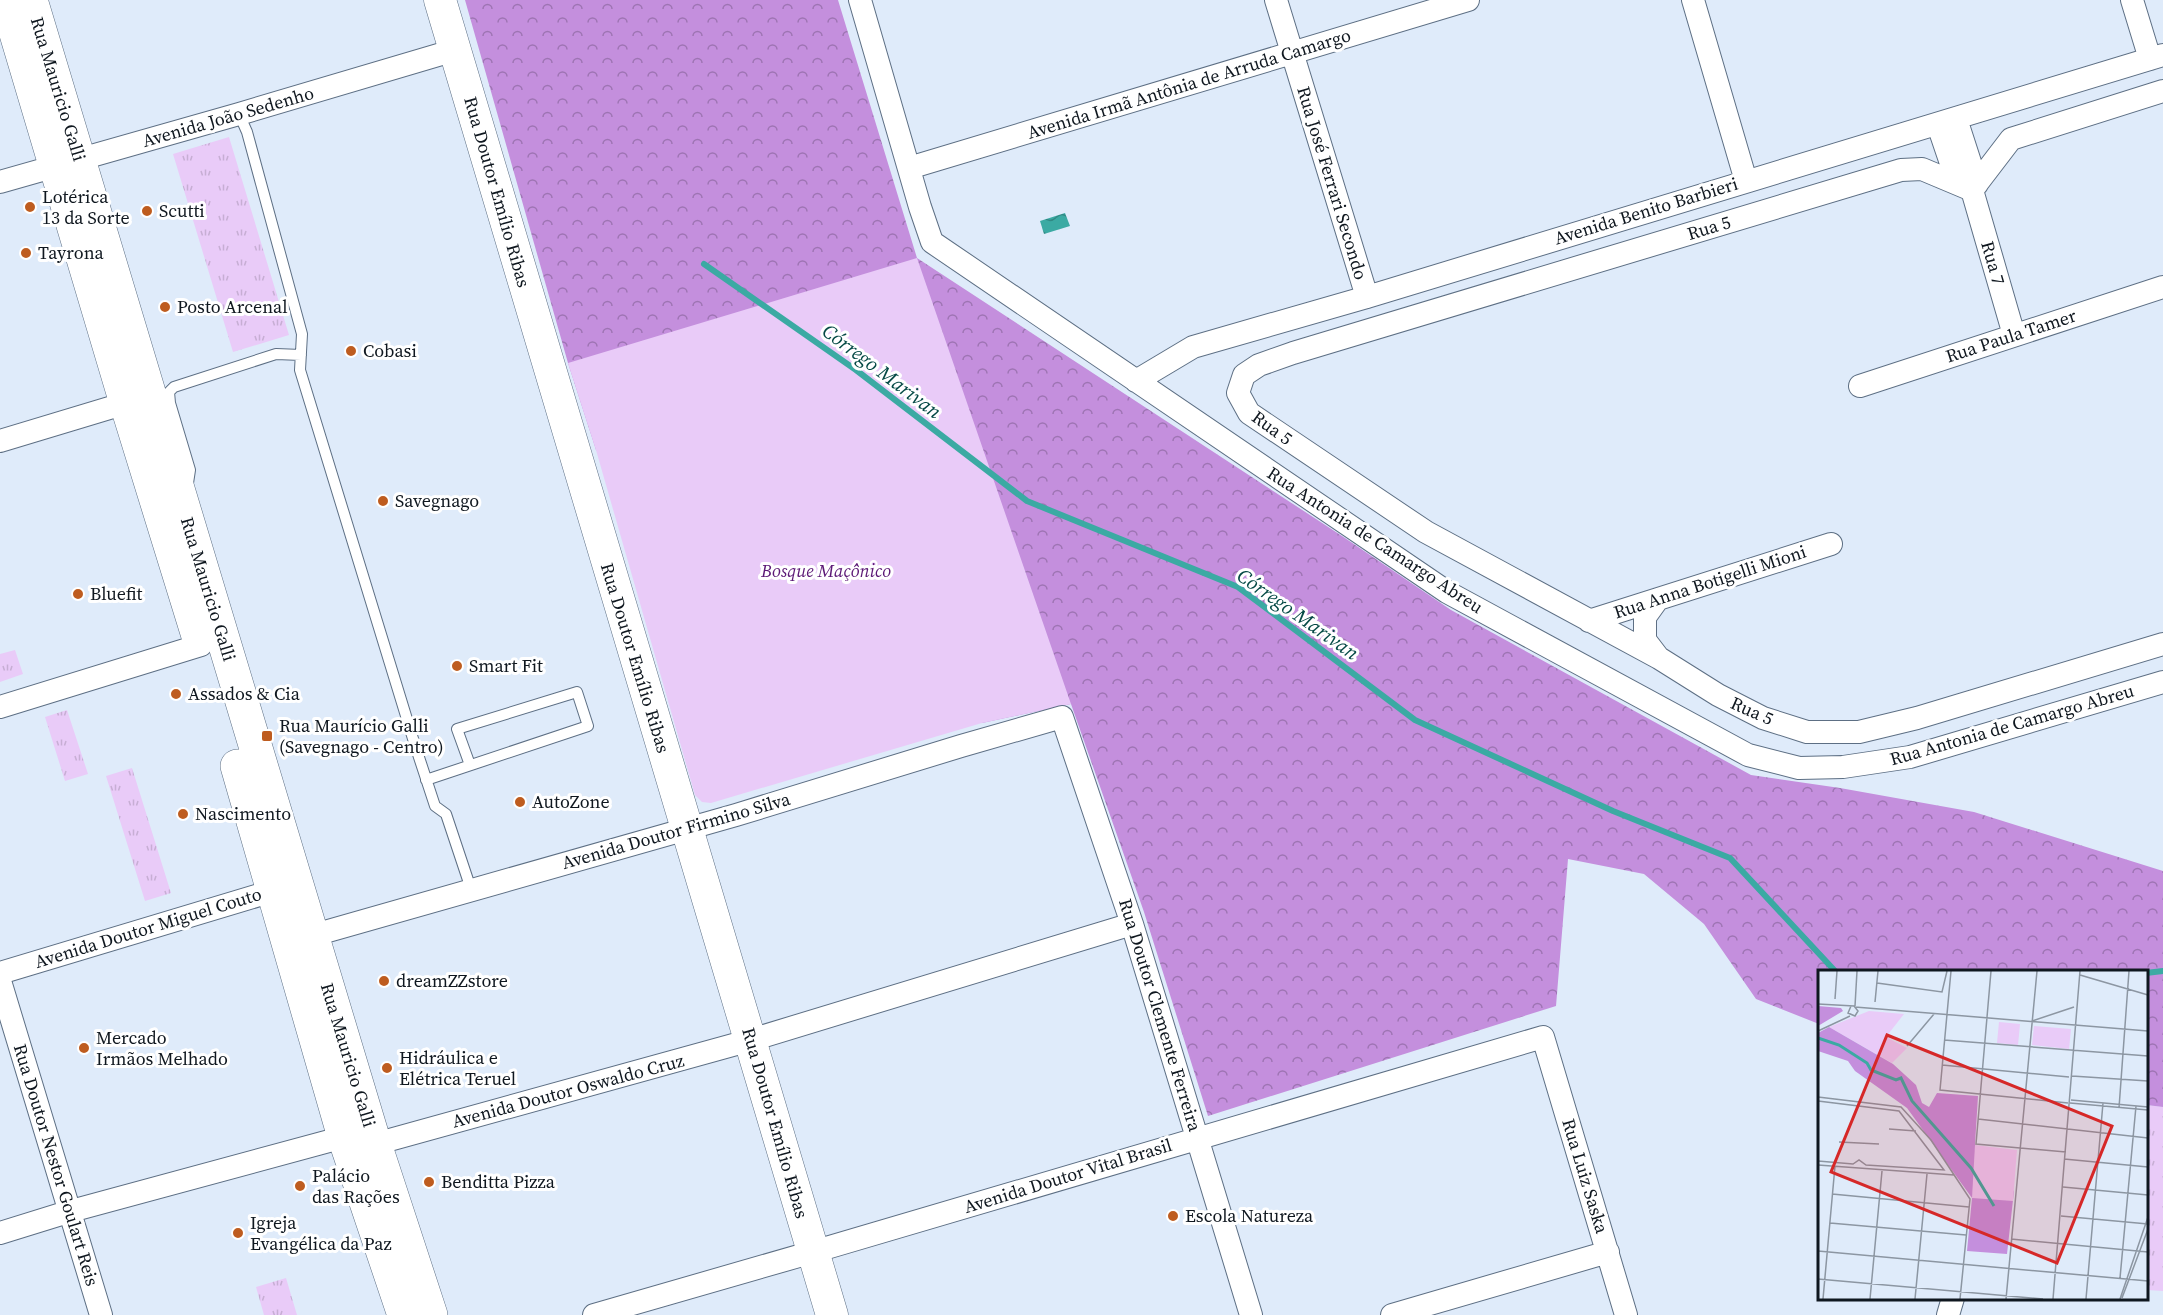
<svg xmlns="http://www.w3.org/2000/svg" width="2163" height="1315" viewBox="0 0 2163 1315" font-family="'Source Serif 4',serif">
  <defs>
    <pattern id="grass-tufts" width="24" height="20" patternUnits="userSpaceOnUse" patternTransform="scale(1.5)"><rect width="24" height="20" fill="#e9cbf8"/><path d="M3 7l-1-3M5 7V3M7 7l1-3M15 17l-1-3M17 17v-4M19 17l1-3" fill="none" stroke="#c7aed4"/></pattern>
    <pattern id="forest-crowns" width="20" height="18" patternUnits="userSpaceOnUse" patternTransform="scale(1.5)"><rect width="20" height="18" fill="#c48fdd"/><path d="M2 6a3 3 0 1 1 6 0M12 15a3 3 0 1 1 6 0" fill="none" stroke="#9e74b3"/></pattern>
    <pattern id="water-waves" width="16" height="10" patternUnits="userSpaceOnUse" patternTransform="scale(1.5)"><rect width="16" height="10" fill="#3baaa3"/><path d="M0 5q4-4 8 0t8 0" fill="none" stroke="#308984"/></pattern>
  </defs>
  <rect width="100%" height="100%" fill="#dfebfa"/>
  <!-- grass -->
  <path fill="url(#grass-tufts)" d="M 229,137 L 289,335 L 233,352 L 173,154 Z
    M 15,650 L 23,674 L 0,682 L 0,654 Z
    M 67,710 L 88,774 L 65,781 L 45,717 Z
    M 132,768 L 171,893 L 145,901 L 106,776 Z
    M 2147,1105 L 2163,1107 L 2163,1291 L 2147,1290 Z
    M 286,1278 L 297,1315 L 264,1315 L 256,1287 Z"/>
  <!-- forest -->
  <path fill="url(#forest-crowns)" d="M 465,0 L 838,0 L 917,258 L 1342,536 L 1451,610 L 1751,775 L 1840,788 L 1974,812 L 2163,871 L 2163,1107 L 2147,1105 L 2146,972 L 1820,972 L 1819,1024 L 1756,999 L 1704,924 L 1644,874 L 1568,859 L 1556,1006 L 1208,1116 L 1144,912 L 1071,704 L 982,723 L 596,450 L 568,363 Z"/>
  <!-- park -->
  <path fill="#e9cbf8" d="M 917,258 L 1071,704 L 982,723 L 711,803 L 702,802 L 695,795 L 596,450 L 568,363 Z"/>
  <!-- water -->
  <path fill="url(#water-waves)" d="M 1065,213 L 1070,226 L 1044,234 L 1040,221 Z"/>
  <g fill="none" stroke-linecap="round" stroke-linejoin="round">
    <!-- stream -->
    <path stroke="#3baaa3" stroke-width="6" d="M 704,264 L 856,370 L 1027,501 L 1238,587 L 1415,720 L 1613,811 L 1730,858 L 1836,972
      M 2146,973 L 2163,971"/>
    <defs>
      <path id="lane" d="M 239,114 L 247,132 L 302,334 L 300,370 L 414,742 L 435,806 L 446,814 L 471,889
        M 188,483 L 190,470 L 170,403 L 169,392 L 174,387 L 276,354 L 301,355
        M 426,780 L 588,726 L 577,692 L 457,729 L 470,765"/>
      <path id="street" d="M 860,0 L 920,207 L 932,242 L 1447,592 L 1748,755 L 1799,768 L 1843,767 L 1910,757 L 2163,682
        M 1276,0 L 1367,297
        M 1693,0 L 1746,181
        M 2132,0 L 2150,59
        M 2163,91 L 2011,139 L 1972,190 L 1922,169 L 1901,170 L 1293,353 L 1259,365 L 1244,375 L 1238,393 L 1249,413 L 1426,532 L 1659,658 L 1718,695 L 1763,718 L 1807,732 L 1859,732 L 1917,718 L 2163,644
        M 1956,119 L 1977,184
        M 1938,125 L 1958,184
        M 909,168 L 1468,0
        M 0,182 L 239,114 L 455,50
        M 1972,190 L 2014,335
        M 1136,381 L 1193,347 L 1367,297 L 2163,55
        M 1860,386 L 2163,287
        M 0,441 L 126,403
        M 1658,599 L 1645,617 L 1645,640 L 1658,657
        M 1589,621 L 1831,544
        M 0,707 L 201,645
        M 300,939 L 736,815 L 961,746 L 1062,717 L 1132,924 L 1251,1315
        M 0,973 L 286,887
        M 0,981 L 101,1315
        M 0,1233 L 71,1211 L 344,1137 L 375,1144 L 751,1040 L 1132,924
        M 594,1315 C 911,1225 1226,1129 1543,1037 L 1626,1315
        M 1392,1315 L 1608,1252
        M 1948,1315 L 1953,1298"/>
      <path id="secondary" d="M 440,0 L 832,1315"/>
      <path id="primary" d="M 6,0 L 126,403 L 198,636
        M 31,0 L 375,1144 L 431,1315
        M 237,766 L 344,1137 L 404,1315"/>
    </defs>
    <!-- lane casing -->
    <use href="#lane" stroke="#5d6f84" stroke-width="12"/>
    <!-- street casing -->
    <use href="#street" stroke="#5d6f84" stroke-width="24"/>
    <!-- secondary casing -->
    <use href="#secondary" stroke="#5d6f84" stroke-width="33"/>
    <!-- primary casing -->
    <use href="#primary" stroke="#5d6f84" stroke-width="34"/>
    <!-- lane -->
    <use href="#lane" stroke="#fff" stroke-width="10"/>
    <!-- street -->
    <use href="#street" stroke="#fff" stroke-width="22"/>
    <!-- secondary -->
    <use href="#secondary" stroke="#fff" stroke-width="32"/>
    <!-- primary -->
    <use href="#primary" stroke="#fff" stroke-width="33"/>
  </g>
  <!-- markers -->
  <g fill="#be5c1f" stroke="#fff" stroke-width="2">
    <circle cx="30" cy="207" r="6"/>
    <circle cx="147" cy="211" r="6"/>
    <circle cx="26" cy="253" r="6"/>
    <circle cx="165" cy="307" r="6"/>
    <circle cx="351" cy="351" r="6"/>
    <circle cx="383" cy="501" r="6"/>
    <circle cx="78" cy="594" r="6"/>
    <circle cx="457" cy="666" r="6"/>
    <circle cx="176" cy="694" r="6"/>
    <rect x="261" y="730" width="12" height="12" rx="3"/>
    <circle cx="520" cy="802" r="6"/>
    <circle cx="183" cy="814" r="6"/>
    <circle cx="384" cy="981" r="6"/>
    <circle cx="84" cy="1048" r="6"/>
    <circle cx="387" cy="1068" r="6"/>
    <circle cx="429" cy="1182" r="6"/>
    <circle cx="300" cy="1186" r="6"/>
    <circle cx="1173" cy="1216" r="6"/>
    <circle cx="238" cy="1233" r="6"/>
  </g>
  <g text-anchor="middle" stroke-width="6" stroke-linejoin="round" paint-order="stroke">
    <!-- street labels -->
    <g font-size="18" fill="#0f171f" stroke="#fff">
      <text transform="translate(1189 84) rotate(-17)" y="6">Avenida Irmã Antônia de Arruda Camargo</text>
      <text transform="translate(58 89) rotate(73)" y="6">Rua Mauricio Galli</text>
      <text transform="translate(228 117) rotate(-16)" y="6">Avenida João Sedenho</text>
      <text transform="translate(1332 183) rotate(73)" y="6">Rua José Ferrari Secondo</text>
      <text transform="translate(497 192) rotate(74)" y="6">Rua Doutor Emílio Ribas</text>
      <text transform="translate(1646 211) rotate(-17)" y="6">Avenida Benito Barbieri</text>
      <text transform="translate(1709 228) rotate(-17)" y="6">Rua 5</text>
      <text transform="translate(1993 263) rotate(74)" y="6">Rua 7</text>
      <text transform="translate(2011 336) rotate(-18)" y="6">Rua Paula Tamer</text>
      <text transform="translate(1272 428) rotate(36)" y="6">Rua 5</text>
      <text transform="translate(1375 540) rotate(33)" y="6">Rua Antonia de Camargo Abreu</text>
      <text transform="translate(1710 582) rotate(-18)" y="6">Rua Anna Botigelli Mioni</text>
      <text transform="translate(208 589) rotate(73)" y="6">Rua Mauricio Galli</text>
      <text transform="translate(635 658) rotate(73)" y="6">Rua Doutor Emílio Ribas</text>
      <text transform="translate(1752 711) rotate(24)" y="6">Rua 5</text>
      <text transform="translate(2012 725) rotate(-16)" y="6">Rua Antonia de Camargo Abreu</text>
      <text transform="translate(676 831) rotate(-16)" y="6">Avenida Doutor Firmino Silva</text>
      <text transform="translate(148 928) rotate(-17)" y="6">Avenida Doutor Miguel Couto</text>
      <text transform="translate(1160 1015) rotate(73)" y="6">Rua Doutor Clemente Ferreira</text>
      <text transform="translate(348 1055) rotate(73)" y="6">Rua Mauricio Galli</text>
      <text transform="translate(568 1091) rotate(-15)" y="6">Avenida Doutor Oswaldo Cruz</text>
      <text transform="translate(775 1123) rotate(74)" y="6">Rua Doutor Emílio Ribas</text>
      <text transform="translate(56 1165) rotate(73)" y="6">Rua Doutor Nestor Goulart Reis</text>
      <text transform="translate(1068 1176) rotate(-17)" y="6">Avenida Doutor Vital Brasil</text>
      <text transform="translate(1585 1176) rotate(73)" y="6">Rua Luiz Saska</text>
    </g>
    <!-- poi labels -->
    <g font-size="18" fill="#0f171f" stroke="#fff" text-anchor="start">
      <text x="42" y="203">Lotérica<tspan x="42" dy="21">13 da Sorte</tspan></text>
      <text x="159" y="217">Scutti</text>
      <text x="38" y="259">Tayrona</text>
      <text x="177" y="313">Posto Arcenal</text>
      <text x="363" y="357">Cobasi</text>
      <text x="395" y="507">Savegnago</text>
      <text x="90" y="600">Bluefit</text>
      <text x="469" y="672">Smart Fit</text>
      <text x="188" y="700">Assados &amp; Cia</text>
      <text x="279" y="732">Rua Maurício Galli<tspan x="279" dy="21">(Savegnago - Centro)</tspan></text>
      <text x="532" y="808">AutoZone</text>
      <text x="195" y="820">Nascimento</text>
      <text x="396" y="987">dreamZZstore</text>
      <text x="96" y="1044">Mercado<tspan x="96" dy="21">Irmãos Melhado</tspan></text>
      <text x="399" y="1064">Hidráulica e<tspan x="399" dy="21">Elétrica Teruel</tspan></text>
      <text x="312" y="1182">Palácio<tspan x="312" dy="21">das Rações</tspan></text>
      <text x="441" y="1188">Benditta Pizza</text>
      <text x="1185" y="1222">Escola Natureza</text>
      <text x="250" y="1229">Igreja<tspan x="250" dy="21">Evangélica da Paz</tspan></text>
    </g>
    <!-- park labels -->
    <g font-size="18" font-style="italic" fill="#5c1976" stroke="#fff">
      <text x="826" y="577">Bosque Maçônico</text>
    </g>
    <!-- water labels -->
    <g font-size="20" font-style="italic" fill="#064a46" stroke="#fff">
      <text transform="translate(882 371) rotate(37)" y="7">Córrego Marivan</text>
      <text transform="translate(1298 614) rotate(35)" y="7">Córrego Marivan</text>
    </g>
  </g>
  <!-- overview -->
  <g transform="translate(1818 970)">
    <rect width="330" height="330" fill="#dfebfa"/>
    <path d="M 51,41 L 86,44 L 68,67 L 89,78 L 74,93 L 11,57 ZM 181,52 L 202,54 L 200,75 L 179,73 ZM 216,56 L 253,59 L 251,79 L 214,75 Z" fill="#e9cbf8"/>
    <path d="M 0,36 L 23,38 L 25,41 L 0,56 ZM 11,57 L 75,94 L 98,115 L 104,133 L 111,137 L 119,123 L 160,126 L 157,174 L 196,221 L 189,284 L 149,281 L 154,228 L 89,138 L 37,101 L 30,91 L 0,81 L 0,63 Z" fill="#c48fdd"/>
    <path d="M 157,175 L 199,180 L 195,231 L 154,228 Z" fill="#e9cbf8"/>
    <path fill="none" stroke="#3baaa3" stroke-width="3" d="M 0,68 L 21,75 L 49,93 L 53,100 L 78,110 L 83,108 L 94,131 L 153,198 L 176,236"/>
    <path fill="none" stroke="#8c96a2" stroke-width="1.5" d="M 133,1 L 122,120 L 250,133M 173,1 L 158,174 L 248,182M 262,5 L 330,25M 59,13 L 124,22 L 129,1M 17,29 L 19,1M 57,32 L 60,1M 0,34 L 36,36 L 40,41 L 37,46 L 30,43 L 33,36M 37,36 L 39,1M 37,37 L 330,61M 214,51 L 256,37M 0,61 L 32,46M 126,70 L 330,86M 89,76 L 116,44M 124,95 L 251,107M 254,106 L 330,111M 0,127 L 83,137 L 113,170 L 152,229 L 142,329M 253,130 L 330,137M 0,131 L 81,141 L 126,200 L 48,195 L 41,190 L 35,194 L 0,191M 252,133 L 330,140M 301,138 L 311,1M 160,149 L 330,168M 71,159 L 98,161M 21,172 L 61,174M 246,189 L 330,197M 0,195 L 136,205M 245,217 L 330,225M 14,224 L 151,237M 243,246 L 330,254M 12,253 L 148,265M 193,269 L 330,282M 0,281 L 330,311M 302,308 L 318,136M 0,309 L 225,329M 304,328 L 330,259M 5,329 L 17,196M 52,329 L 64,201M 97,329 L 109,204M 188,329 L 219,1M 235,329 L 262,1M 268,329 L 285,133M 302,329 L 330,247"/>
    <path fill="#d62828" fill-opacity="0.15" stroke="#d62828" stroke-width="3" d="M 69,65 L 294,156 L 239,293 L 13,202 Z"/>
    <rect width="330" height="330" fill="none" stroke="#0f171f" stroke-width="3"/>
  </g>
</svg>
